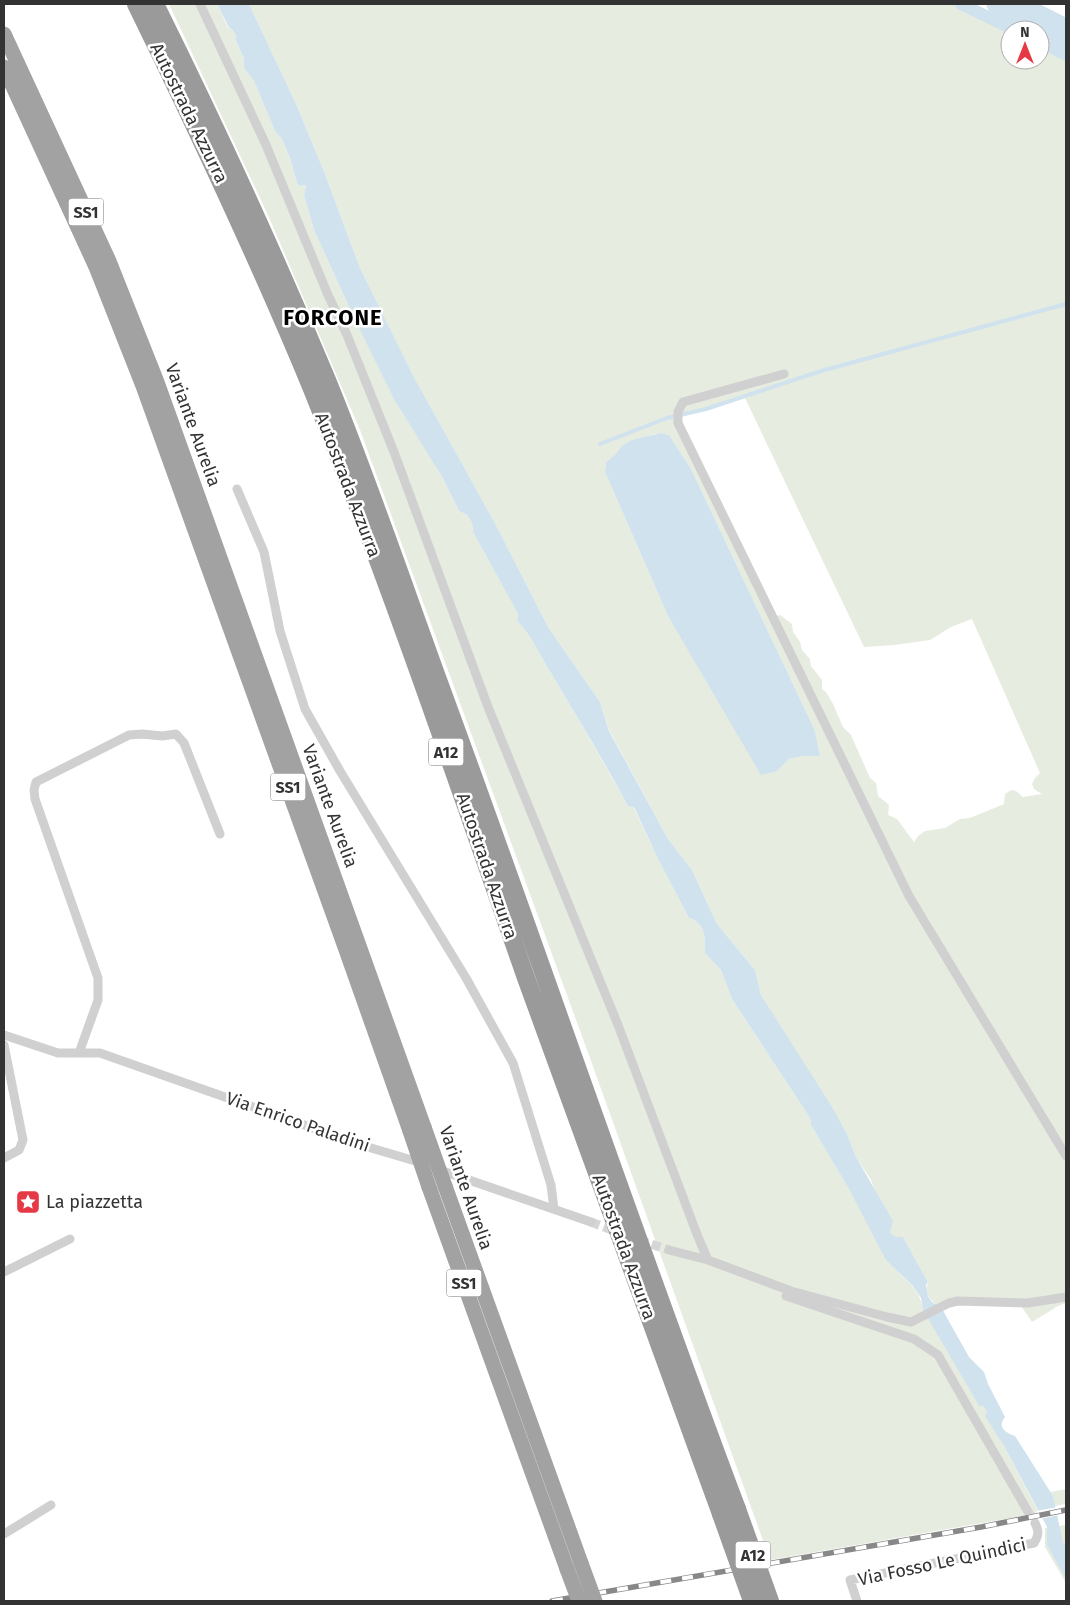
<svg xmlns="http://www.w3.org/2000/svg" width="1070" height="1605" viewBox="0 0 1070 1605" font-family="'Fira Sans',sans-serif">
  <rect width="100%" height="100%" fill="#fff"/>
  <!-- green -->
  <path fill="#e6ecdf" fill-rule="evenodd" d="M 169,4 L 217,4 L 228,28 L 232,29 L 236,36 L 235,40 L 244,59 L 244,68 L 254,81 L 275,131 L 282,139 L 290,158 L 298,186 L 306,185 L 304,195 L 314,230 L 356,322 L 441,475 L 459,511 L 467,515 L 472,523 L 473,532 L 518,614 L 518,622 C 532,636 540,656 551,673 C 577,717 603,761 628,806 L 633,806 L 658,859 L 689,918 C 706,923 705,937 705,953 L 721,970 L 732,999 L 810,1118 L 811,1125 L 900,1274 C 913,1286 920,1292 923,1310 L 987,1412 L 986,1416 L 1004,1446 L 1039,1513 L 770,1560 L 586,1047 L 360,430 L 268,215 Z
    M 249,4 L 961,4 L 1015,30 L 1010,30 L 1010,60 L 1040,60 L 1040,42 L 1066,55 L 1066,1303 L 1058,1306 L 1032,1322 L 1019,1303 L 958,1301 L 941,1307 C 931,1302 924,1294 928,1282 L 903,1237 L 896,1237 L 890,1232 L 871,1180 L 856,1157 L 847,1134 L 761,995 L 755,970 L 717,924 L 692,870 L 668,839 L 609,730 L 600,702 L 548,627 L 496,525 L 415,379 L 360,268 L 323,169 L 297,106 ZM 744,396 L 864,647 L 894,645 L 930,640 L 951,627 L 972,619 L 1040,773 L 1035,778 L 1032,784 L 1034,789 L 1042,794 L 1023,797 L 1016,791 L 1011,790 L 1005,794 L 1004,804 L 970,818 L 960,819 L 945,828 L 925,831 L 918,836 L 914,842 L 897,819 L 888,815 L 889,805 L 878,796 L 876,783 L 870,778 L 851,735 L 843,727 L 833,704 L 826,692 L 822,689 L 822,680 L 811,666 L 810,659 L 802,650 L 800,642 L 793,632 L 792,624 L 780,615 L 773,617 L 678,418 ZM 661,433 L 669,435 L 691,469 L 810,720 L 815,731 L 820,756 L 804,756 L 789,759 L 777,771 L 695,661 L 668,616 L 605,472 L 606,462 C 622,450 641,436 661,433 Z
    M 1066,1489 L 1066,1504 L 1055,1506 L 1053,1496 L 1050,1492 Z
    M 1066,1525 L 1066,1583 L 1045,1547 L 1045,1528 Z"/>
  <!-- water -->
  <path fill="#cfe2ee" d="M 217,4 L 249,4 L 297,106 L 323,169 L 360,268 L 415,379 L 496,525 L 548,627 L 600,702 L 609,731 L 668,839 L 692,870 L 717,924 L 755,970 L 761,995 L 832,1107 L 847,1134 L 856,1157 L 893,1221 L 890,1232 L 896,1237 L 903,1237 L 928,1282 L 926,1285 L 928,1296 L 932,1302 L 941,1307 L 969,1357 L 984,1372 L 988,1384 L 1005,1417 C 997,1427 1005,1433 1015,1436 L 1053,1496 L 1063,1543 L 1066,1544 L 1066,1579 L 1047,1545 L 1047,1527 L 1004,1446 L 985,1416 L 987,1412 L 983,1406 L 979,1406 L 974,1397 L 923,1310 L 921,1298 L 913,1286 L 886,1260 L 849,1189 L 811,1125 L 810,1118 L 732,999 L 721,970 L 705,953 C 705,938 706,923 689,918 L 658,859 L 634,807 L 628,806 C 604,761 577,717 551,673 C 540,656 532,636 518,622 L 518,614 L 473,532 L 472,523 L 467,515 L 459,511 L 441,475 L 394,399 L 356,322 L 314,230 L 304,195 L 306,185 L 298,186 L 290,158 L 282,139 L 275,131 L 254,81 L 244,68 L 244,59 L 235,39 L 236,36 L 232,29 L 229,28 Z
    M 661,433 L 669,435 L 691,469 L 810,720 L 815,731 L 820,756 L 804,756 L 789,759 L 777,771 L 761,775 L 668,616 L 605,472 L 606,462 L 615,455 L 622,446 L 632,440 Z"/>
  <!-- pier -->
  <path fill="#fff" d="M 1058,1507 L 1059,1515 L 1040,1519 L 1036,1511 Z"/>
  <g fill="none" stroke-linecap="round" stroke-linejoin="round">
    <!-- stream -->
    <path stroke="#cfe2ee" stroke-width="4" d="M 600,444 L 667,418 L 706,409 L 821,371 L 1066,304"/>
    <!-- canal -->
    <path stroke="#cfe2ee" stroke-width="12" d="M 961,4 L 1015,30
      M 1026,4 L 1066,24
      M 1040,42 L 1066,55"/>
    <!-- river -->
    <path stroke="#cfe2ee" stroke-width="21" d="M 997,4 L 1066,39"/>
    <!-- minor-tunnel -->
    <path stroke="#d6d6d6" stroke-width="9" stroke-dasharray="9 4.5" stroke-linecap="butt" d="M 591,1222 L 617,1232
      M 639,1240 L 669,1250
      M 1027,1510 L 1035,1523"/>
    <!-- minor -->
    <path stroke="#d0d0d0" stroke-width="9" d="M 200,4 L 266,145 L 328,295 L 347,335 L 394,452 L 488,707 L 618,1025 L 698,1237 L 708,1260
      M 784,374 L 683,402 L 678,412 L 678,423 L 909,896 L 1066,1156
      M 237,489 L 264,552 L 280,631 L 305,709 L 340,771 L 466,978 L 513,1063 L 551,1185 L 554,1209
      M 4,1035 L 58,1053 L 100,1053 L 361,1145 L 422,1163
      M 4,1045 L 23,1140 L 19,1150 L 4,1158
      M 79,1053 L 98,1000 L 98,978 L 35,799 L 34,790 L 36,782 L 129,735 L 142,734 L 162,736 L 176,734 L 184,743 L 220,834
      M 437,1169 L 591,1222
      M 669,1250 L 708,1260 L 791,1291 L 887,1317 L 911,1322 L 949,1303 L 958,1301 L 1028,1303 L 1066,1297
      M 4,1272 L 70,1239
      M 786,1296 L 914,1339 L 938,1355 L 1027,1510
      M 4,1534 L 51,1505
      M 857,1601 L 850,1580 L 1034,1543 C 1039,1535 1039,1531 1035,1523"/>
    <!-- trunk -->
    <path stroke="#a2a2a2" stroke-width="15" d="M 4,34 L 109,261 L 157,382 L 424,1127
      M 4,67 L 96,267 L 143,386 L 345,947 L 410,1131
      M 445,1186 L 581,1563
      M 429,1187 L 567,1569"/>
    <!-- motorway -->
    <path stroke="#9a9a9a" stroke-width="18" d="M 136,4 C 198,131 258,258 312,389 C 390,583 457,781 526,978 C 590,1158 656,1336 721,1514
      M 155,4 C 216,127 274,253 327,380 C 367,478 401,578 437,677 C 539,954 633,1233 737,1509"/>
    <defs>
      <path id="rail" d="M 552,1601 L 981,1527 L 1066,1510"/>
    </defs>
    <!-- rail casing -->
    <use href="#rail" stroke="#888" stroke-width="5.5"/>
    <!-- rail -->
    <use href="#rail" stroke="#fff" stroke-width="4" stroke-dasharray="11" stroke-linecap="butt"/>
    <!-- trunk-bridge -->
    <path stroke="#a2a2a2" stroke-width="15" d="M 424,1127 L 445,1186
      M 410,1131 L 429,1187
      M 581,1563 L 595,1601
      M 567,1569 L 579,1601"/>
    <!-- motorway-bridge -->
    <path stroke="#9a9a9a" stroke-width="18" d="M 737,1509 L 770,1601
      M 721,1514 L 752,1601"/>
  </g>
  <!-- icons -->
  <defs>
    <symbol id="sight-square" viewBox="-11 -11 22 22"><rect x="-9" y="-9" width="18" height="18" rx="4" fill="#e63946" stroke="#fff"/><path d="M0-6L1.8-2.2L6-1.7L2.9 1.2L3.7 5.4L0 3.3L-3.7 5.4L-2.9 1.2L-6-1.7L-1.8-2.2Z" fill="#fff"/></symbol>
  </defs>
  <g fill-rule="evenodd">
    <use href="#sight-square" x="14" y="1188" width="28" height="28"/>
  </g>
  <g text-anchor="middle" stroke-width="5" stroke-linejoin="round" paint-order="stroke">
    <!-- shield labels -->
    <g fill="#fff" stroke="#707070" stroke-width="1">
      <rect x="68.5" y="198.5" width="35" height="27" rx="4"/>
      <rect x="428.5" y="738.5" width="35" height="27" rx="4"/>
      <rect x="270.5" y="773.5" width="35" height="27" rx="4"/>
      <rect x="446.5" y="1269.5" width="35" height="27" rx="4"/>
      <rect x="735.5" y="1541.5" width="35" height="27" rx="4"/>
    </g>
    <g font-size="16" font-weight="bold" fill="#333">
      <text x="86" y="218">SS1</text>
      <text x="446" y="758">A12</text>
      <text x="288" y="793">SS1</text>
      <text x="464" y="1289">SS1</text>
      <text x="753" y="1561">A12</text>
    </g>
    <!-- street labels -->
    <g font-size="18" fill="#333" stroke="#fff">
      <text transform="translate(189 113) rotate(64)" y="6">Autostrada Azzurra</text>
      <text transform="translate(193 425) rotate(70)" y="6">Variante Aurelia</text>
      <text transform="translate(348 485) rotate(69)" y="6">Autostrada Azzurra</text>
      <text transform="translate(330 806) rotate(70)" y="6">Variante Aurelia</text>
      <text transform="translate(487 866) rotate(71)" y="6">Autostrada Azzurra</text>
      <text transform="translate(298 1122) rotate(19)" y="6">Via Enrico Paladini</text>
      <text transform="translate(466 1188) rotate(71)" y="6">Variante Aurelia</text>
      <text transform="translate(624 1247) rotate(70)" y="6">Autostrada Azzurra</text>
      <text transform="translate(942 1562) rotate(-12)" y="6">Via Fosso Le Quindici</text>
    </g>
    <!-- poi labels -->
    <g font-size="18" fill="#333" stroke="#fff" text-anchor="start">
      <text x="46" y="1208">La piazzetta</text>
    </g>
    <!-- district labels -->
    <g font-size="22" font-weight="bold" letter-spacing="1" fill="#000" stroke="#fff">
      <text x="333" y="325">FORCONE</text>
    </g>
  </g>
  <!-- border -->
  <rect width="1070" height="1605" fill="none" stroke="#333333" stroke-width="10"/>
  <!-- north arrow -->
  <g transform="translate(1025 45)"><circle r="24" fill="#ffffff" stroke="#adadad"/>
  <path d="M0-4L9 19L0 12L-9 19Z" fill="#e63946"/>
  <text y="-8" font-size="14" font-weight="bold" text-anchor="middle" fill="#333333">N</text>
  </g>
</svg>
